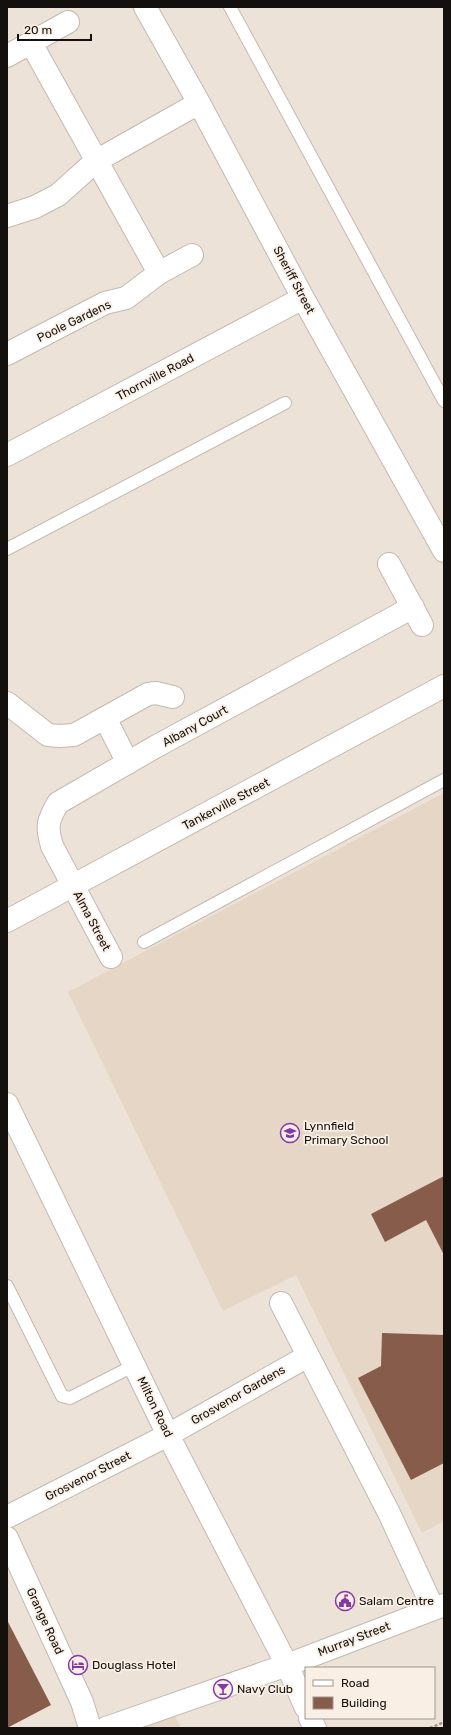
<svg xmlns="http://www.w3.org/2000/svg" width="451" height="1735" viewBox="0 0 451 1735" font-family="Rubik,sans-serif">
  <rect width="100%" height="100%" fill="#ece2d8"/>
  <!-- built -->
  <path fill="#e6d6c6" d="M 444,793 L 444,1521 L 422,1533 L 296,1275 L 223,1311 L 68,992 Z
    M 174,1714 L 181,1728 L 135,1728 Z"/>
  <!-- building -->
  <path fill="#875c4b" d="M 444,1176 L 444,1255 L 426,1220 L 385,1242 L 371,1214 Z
    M 382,1333 L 444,1335 L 444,1463 L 411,1480 L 358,1378 L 381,1366 Z
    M 7,1620 L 51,1705 L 7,1728 Z"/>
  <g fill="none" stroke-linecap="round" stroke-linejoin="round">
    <defs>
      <path id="service" d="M 230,7 L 444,401
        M 7,549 L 285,403
        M 144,942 L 444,780
        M 7,1286 L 62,1396 L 70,1398 L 135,1365"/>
      <path id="minor" d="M 145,7 L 199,103 L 303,298 L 444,551
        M 31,43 L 159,273
        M 7,56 L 68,22
        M 7,216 L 35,207 L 58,195 L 96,161 L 199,103
        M 7,354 L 105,303 L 126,298 L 159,273 L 192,255
        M 7,455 L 303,298
        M 389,564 L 422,625
        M 7,703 L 48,735 L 60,736 L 74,735 L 148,694 L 156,693 L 173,697
        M 105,718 L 128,763
        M 7,921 L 444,686
        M 111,957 L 52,846 C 46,826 48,820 58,803 L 155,747 L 413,607
        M 7,1104 L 168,1435 L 287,1665 L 306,1708
        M 281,1303 L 389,1513 L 433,1608
        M 7,1517 L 168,1435 L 308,1356
        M 310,1718 L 315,1728
        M 106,1728 L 287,1665 L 444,1605"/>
      <path id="tertiary" d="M 7,1538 L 82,1702 L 90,1728"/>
    </defs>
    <!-- service casing -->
    <use href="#service" stroke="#c3b9af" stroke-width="14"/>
    <!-- minor casing -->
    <use href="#minor" stroke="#c3b9af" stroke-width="24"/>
    <!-- tertiary casing -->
    <use href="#tertiary" stroke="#c3b9af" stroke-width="24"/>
    <!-- path -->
    <path stroke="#9b938c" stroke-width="2.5" stroke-dasharray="3 2" stroke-linecap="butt" d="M 430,1728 L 444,1722"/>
    <!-- service -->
    <use href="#service" stroke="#fff" stroke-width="12"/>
    <!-- minor -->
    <use href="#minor" stroke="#fff" stroke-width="22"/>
    <!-- tertiary -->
    <use href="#tertiary" stroke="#fff" stroke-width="22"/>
  </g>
  <!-- icons -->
  <defs>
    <symbol id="school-ring" viewBox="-11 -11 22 22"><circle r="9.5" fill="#faefe5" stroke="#8637a7" stroke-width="1.5"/><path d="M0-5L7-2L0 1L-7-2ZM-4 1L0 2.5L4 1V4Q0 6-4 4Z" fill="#8637a7"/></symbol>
    <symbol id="civic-ring" viewBox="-11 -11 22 22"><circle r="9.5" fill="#faefe5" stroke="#8637a7" stroke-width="1.5"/><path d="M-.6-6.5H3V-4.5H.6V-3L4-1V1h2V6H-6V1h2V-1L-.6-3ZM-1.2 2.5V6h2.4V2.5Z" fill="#8637a7"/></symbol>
    <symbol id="hotel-ring" viewBox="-11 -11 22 22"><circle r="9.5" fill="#faefe5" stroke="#8637a7" stroke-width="1.5"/><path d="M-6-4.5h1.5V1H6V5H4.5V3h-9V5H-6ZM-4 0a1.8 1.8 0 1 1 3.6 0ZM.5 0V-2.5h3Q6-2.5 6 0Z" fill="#8637a7"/></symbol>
    <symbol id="bar-ring" viewBox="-11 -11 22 22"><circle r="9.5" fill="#faefe5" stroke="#8637a7" stroke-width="1.5"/><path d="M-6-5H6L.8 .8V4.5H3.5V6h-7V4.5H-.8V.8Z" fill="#8637a7"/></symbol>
  </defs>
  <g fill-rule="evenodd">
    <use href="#school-ring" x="279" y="1122" width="22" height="22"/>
    <use href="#civic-ring" x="334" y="1590" width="22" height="22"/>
    <use href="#hotel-ring" x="67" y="1654" width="22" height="22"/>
    <use href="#bar-ring" x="212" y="1678" width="22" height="22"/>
  </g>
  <g text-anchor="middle" stroke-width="3.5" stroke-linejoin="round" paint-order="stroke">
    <!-- street labels -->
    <g font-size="12" fill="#13100d" stroke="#faefe5">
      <text transform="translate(294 280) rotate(62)" y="4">Sheriff Street</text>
      <text transform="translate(74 321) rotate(-26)" y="4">Poole Gardens</text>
      <text transform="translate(155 377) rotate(-28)" y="4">Thornville Road</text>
      <text transform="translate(195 726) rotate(-29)" y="4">Albany Court</text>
      <text transform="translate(226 804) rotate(-28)" y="4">Tankerville Street</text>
      <text transform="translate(92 921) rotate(62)" y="4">Alma Street</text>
      <text transform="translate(238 1395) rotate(-30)" y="4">Grosvenor Gardens</text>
      <text transform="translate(155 1407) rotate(64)" y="4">Milton Road</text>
      <text transform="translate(88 1476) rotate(-27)" y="4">Grosvenor Street</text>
      <text transform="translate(45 1621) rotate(65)" y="4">Grange Road</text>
      <text transform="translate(354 1639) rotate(-21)" y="4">Murray Street</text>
    </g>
    <!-- poi labels -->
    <g font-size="12" fill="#13100d" stroke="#faefe5" text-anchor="start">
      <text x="304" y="1130">Lynnfield<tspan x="304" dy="14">Primary School</tspan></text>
      <text x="359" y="1605">Salam Centre</text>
      <text x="92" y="1669">Douglass Hotel</text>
      <text x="237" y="1693">Navy Club</text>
    </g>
  </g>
  <!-- border -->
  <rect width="451" height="1735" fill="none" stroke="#13100d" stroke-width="16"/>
  <!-- legend -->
  <rect x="305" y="1667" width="130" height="52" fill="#faefe5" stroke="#9e968f"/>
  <rect x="313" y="1680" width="20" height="6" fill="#ffffff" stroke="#9e968f"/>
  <text x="341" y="1687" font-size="12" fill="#13100d">Road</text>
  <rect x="313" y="1697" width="20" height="12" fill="#875c4b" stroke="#9e968f"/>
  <text x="341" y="1707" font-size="12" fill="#13100d">Building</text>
  <!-- scale -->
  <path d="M18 34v6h73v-6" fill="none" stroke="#13100d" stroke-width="2"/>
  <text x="24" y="34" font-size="12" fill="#13100d" stroke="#faefe5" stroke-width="3" paint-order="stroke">20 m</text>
</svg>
